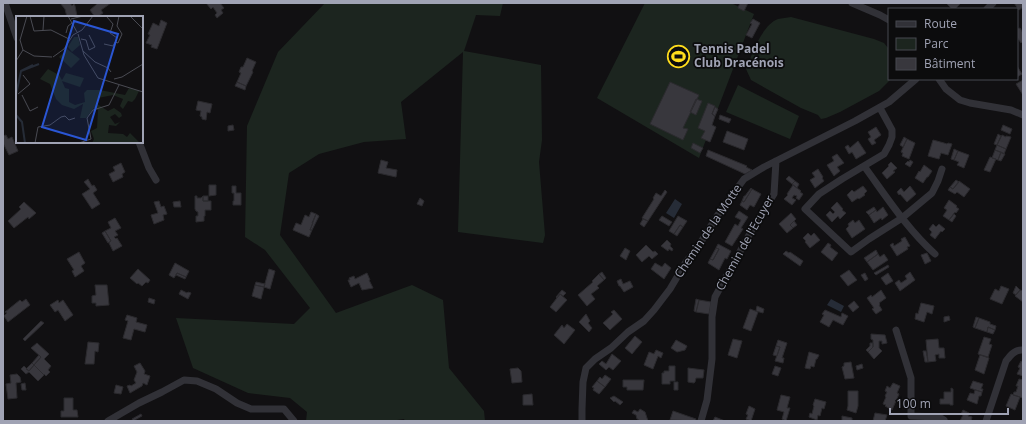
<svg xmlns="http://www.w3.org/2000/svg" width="1026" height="424" viewBox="0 0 1026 424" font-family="'Open Sans',sans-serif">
  <rect width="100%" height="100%" fill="#111012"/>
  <!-- green -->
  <path fill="#1c251f" d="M 325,3 L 503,3 L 500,16 L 476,15 L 464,51 L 541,65 L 542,140 L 539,162 L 545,235 L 543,243 L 458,232 L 463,52 L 401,102 L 406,139 L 364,142 L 319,154 L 289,173 L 280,235 L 336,313 L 412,285 L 443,300 L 449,368 L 484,411 L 485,421 L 405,421 L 404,419 L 390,421 L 306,421 L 307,412 L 290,398 L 248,393 L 193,368 L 176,318 L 294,324 L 310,308 L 265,250 L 245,237 L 247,126 L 278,52 Z
    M 645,3 L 731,3 L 754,14 L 699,158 L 597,98 Z
    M 791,17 L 874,39 L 884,43 L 889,49 L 889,79 L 891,79 L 879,91 L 840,112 L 826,118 L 821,119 L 818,115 L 801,108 L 751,80 L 746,69 C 752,54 762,25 778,19 C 782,18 787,18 791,17 Z
    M 738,85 L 799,116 L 790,139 L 726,112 Z"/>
  <!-- water -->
  <path fill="#262c37" d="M 675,199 L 682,204 L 674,218 L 666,213 Z
    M 831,299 L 844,306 L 841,312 L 827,305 Z"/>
  <!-- building -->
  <path fill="#38373d" stroke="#2b2a2e" d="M 60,3 L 70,3 L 72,6 L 74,4 L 75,6 L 77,16 L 67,17 L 65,9 Z
    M 96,3 L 111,3 L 101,10 L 103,13 L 97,17 L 95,17 L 90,10 L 97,4 Z
    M 206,3 L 220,3 L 224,8 L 221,10 L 223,13 L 217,18 L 215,15 L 217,13 L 213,7 L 211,9 Z
    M 740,3 L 748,3 L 744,11 L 738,8 Z
    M 946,3 L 961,3 L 955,9 L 952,9 Z
    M 1014,3 L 1023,3 L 1023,7 L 1019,10 Z
    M 753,19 L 760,23 L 752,38 L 746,35 L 752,24 L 750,23 Z
    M 161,20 L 167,23 L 157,49 L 151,47 L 152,45 L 146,43 L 150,35 L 148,34 L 153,23 L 159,26 Z
    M 1020,28 L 1023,33 L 1023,41 L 1021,43 L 1017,37 L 1017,29 Z
    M 247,58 L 256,62 L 252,71 L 253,72 L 246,86 L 237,82 L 241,73 L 239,72 L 241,67 L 243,67 Z
    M 1017,66 L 1022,74 L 1017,77 Z
    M 1023,80 L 1023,95 L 1016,84 Z
    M 237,82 L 246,86 L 245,90 L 235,86 Z
    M 670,82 L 699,95 L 683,128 L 688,129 L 683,140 L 650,124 Z
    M 696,99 L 702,101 L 696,115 L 690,112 Z
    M 198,101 L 212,104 L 210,113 L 207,112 L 206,120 L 202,119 L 202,117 L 200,116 L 201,111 L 196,110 Z
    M 708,103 L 715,106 L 712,114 L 715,116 L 712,125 L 716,127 L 710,142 L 701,138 L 705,131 L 698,128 Z
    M 715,107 L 718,109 L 715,116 L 712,114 Z
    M 720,115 L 731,119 L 729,123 L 719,119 Z
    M 233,125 L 234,130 L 228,131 L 228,126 Z
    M 1003,125 L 1012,129 L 1010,134 L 1001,130 Z
    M 876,127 L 881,135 L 874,140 L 876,143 L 872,145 L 868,139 L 871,137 L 868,132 Z
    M 727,131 L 748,139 L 744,150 L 723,142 Z
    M 998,134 L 1001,136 L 997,145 L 994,144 Z
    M 6,135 L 8,139 L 12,137 L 18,151 L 9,155 L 3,143 L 3,136 Z
    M 1002,135 L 1006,137 L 1006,136 L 1011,137 L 1006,149 L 997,145 Z
    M 904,137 L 907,139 L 903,147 L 900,145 Z
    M 907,139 L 915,143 L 909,159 L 902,156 L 903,153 L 901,152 Z
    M 933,140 L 944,143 L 947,144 L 948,143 L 952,144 L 948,155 L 941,153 L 939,159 L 928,156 Z
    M 858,141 L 866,153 L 856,159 L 852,152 L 849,154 L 845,147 L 848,145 L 850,148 Z
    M 693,143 L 703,148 L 700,153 L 691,148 Z
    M 997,145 L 1006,149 L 1004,154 L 995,150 Z
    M 954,149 L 958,151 L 954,160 L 951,159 Z
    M 708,150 L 747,166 L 746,167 L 752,170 L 745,174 L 706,156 Z
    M 995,150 L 1001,152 L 998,160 L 992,158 Z
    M 958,151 L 969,155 L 964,168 L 957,165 L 959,162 L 954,160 Z
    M 1001,152 L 1005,154 L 1001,161 L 998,160 Z
    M 837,154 L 844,163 L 837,167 L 840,171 L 834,176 L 827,165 L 834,161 L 832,157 Z
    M 990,157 L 996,159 L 990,172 L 984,170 Z
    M 381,160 L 388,162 L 386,168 L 397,170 L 396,177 L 378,173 Z
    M 910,160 L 913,162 L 910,167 L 905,164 L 908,161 L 909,162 Z
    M 891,162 L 897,168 L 893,171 L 895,172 L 887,179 L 882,173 L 889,166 L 888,165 Z
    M 121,163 L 125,172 L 122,174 L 123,177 L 113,182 L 109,174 L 115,171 L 113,167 Z
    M 924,165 L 932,171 L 928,177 L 927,177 L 923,183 L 915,178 L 919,171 L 920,172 Z
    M 818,169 L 823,177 L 822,178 L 824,181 L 815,188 L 810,180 L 815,177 L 812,173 Z
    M 789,176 L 795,181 L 792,184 L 786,179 Z
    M 88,179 L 92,186 L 94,185 L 97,190 L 93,193 L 100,204 L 92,209 L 82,194 L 90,189 L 84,182 Z
    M 956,180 L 959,182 L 953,189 L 950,187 Z
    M 795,181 L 799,184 L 797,188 L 792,184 Z
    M 959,181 L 970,189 L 964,197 L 957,192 L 955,194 L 948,190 L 950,187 L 953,189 Z
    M 209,185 L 216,185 L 216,195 L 209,196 Z
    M 793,185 L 801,191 L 800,192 L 803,194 L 799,200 L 796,198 L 797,196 L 794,195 L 792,198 L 796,200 L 792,205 L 784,199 L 788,195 L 787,194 Z
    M 232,186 L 236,186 L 236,193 L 241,193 L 241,205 L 233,205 L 233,201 L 234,201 L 234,193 L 232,193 Z
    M 863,186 L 867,191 L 864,194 L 865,195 L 859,199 L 858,198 L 852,202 L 847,195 L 852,190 L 854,192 Z
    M 910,186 L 916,194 L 907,202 L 900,194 L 899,195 L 897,192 L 901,188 L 904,192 Z
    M 751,188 L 752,189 L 744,202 L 742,201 L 744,196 L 745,196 Z
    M 752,189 L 761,194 L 754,207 L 750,205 L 747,210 L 740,205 L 742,201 L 744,202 Z
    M 665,190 L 667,192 L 648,221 L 642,218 L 654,199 L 653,198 L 656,193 L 661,196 Z
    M 195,196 L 197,196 L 197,198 L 201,198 L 203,196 L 203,201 L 211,201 L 211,210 L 205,210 L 205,216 L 204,216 L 204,221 L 196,222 L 196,216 L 198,216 L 198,212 L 196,211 L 195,209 Z
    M 203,196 L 208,196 L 208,201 L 203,201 Z
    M 420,198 L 424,201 L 422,206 L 417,204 Z
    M 949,200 L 957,206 L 956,207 L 959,209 L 956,213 L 955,212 L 949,220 L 943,216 L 947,210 L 944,208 Z
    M 159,201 L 161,207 L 164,206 L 167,214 L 163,215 L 164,220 L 154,224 L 151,215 L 158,213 L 154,202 Z
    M 180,201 L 181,207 L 174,207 L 173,202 Z
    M 24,202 L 36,213 L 29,219 L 28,217 L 14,228 L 8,221 L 21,209 L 19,207 Z
    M 837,202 L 843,209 L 842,210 L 846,213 L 840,219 L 838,216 L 832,222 L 826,215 L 830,211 L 833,214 L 835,212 L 831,208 Z
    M 874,207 L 876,210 L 869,215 L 866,212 Z
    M 883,207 L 888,215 L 882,220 L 881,218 L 874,223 L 869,215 L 876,210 L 877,212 Z
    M 739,211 L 748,217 L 741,228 L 743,229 L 732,246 L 725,242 L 735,224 L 738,226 L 741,220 L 735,217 Z
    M 311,212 L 316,214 L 312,223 L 313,223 L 310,230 L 312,230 L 309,237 L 293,230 L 296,223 L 301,225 L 305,215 L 309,217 Z
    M 791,213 L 796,219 L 790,225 L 793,228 L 787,233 L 779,224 Z
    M 316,214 L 319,216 L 312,230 L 310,230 Z
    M 954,214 L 956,216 L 952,222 L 949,220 Z
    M 662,216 L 672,222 L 669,226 L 659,220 Z
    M 678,216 L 687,221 L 683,227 L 680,225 L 674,234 L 669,231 Z
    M 115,218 L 121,228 L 115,231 L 118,235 L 114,237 L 116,239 L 117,238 L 122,246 L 113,251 L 109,243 L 111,241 L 105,231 L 111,228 L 108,222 Z
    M 643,219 L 648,221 L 644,227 L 640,224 Z
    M 853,220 L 855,223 L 859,220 L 865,229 L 852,238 L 846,229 L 849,226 L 848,224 Z
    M 794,221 L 797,225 L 793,228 L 790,225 Z
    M 933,224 L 936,227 L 939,224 L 945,229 L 942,232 L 941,231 L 935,239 L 930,235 L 932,232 L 929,229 Z
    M 680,225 L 683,227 L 677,236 L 674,234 Z
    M 105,231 L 111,241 L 108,243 L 102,233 Z
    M 808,233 L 811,236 L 814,233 L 820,240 L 810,248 L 805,242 L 806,241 L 803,238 Z
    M 905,237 L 910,246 L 907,247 L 908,249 L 897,256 L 890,245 L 893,243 L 894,246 L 902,241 L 901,239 Z
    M 667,240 L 671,244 L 670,246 L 673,249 L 672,251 L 669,249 L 668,251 L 661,246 Z
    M 828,243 L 831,245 L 830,247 L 838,253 L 832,261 L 821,252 Z
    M 718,244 L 731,251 L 727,259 L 725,258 L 719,270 L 708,263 L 710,259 L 713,260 L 719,249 L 716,248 Z
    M 646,245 L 653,252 L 655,251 L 658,254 L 652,259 L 649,256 L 642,262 L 636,255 Z
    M 625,248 L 630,251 L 626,260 L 620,256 Z
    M 716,248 L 719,249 L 713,260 L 710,259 Z
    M 876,250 L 878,254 L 867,262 L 864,258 Z
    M 786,251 L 789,253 L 790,252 L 803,261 L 800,266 L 783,254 Z
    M 79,252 L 85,263 L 81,266 L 84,271 L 75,277 L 72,271 L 74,270 L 67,259 Z
    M 927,253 L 931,261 L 925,264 L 921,255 Z
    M 878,254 L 880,257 L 884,254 L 888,260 L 873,270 L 867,262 Z
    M 175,263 L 189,271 L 186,277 L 177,273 L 174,278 L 169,275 Z
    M 655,263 L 662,267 L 665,263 L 671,268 L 664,279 L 651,269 Z
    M 888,265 L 889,267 L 876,275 L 874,273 Z
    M 138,269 L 150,280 L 148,283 L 146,282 L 142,286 L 138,283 L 137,284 L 130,278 Z
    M 269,269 L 275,271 L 270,289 L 264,287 Z
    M 849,270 L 857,280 L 848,286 L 840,276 Z
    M 602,272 L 606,278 L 604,280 L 599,274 Z
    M 910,272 L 915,280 L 900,291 L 895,283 L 899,280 L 901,283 L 907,279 L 905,276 Z
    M 177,273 L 186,277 L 185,279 L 176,275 Z
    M 367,273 L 370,280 L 369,280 L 373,288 L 362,290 L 359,283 L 351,287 L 348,280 L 350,280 L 349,278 L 354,276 L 355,279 Z
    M 865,273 L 868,279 L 865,281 L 861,275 Z
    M 888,273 L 893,281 L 886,285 L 881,278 Z
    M 599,274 L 604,280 L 597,286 L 599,288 L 591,294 L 595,299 L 587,306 L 578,295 L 593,282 L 592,281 Z
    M 621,279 L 623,284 L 630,281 L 633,287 L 624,292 L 620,286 L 619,286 L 617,281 Z
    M 256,282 L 265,284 L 264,287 L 255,285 Z
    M 95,285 L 107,285 L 109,305 L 96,306 L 96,303 L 92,303 L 92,296 L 96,295 Z
    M 255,285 L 264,287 L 261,299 L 252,296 Z
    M 1001,286 L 1009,289 L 1002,304 L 990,299 L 995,289 L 999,291 Z
    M 1016,286 L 1020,290 L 1016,295 L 1013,293 Z
    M 181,290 L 187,293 L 188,292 L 191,293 L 188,299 L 179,294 Z
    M 562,290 L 566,293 L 563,296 L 560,294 L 557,298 L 556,297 Z
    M 881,290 L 886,298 L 879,303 L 880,304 L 879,305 L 882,310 L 876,314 L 872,309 L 874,308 L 867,298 L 871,295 L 872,297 Z
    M 1020,290 L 1023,291 L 1023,302 L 1015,296 Z
    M 560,294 L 567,300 L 556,312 L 550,307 Z
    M 149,298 L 155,300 L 154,304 L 148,302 Z
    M 26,299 L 30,305 L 8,322 L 4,316 L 7,313 L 5,312 L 20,300 L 22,302 Z
    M 696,299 L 699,300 L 696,312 L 694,311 Z
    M 58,300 L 59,303 L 63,300 L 73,315 L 65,321 L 58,310 L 55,312 L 50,305 Z
    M 699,300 L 711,302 L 709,314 L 696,312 Z
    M 854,301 L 859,307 L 853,312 L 848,306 Z
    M 921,303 L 934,306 L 932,314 L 927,312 L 924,322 L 915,319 L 916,313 L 918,314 Z
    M 757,306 L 764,309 L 763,313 L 756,311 Z
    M 750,309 L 758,312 L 751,331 L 743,328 Z
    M 614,310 L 622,319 L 610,330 L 603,323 L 613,314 L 611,312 Z
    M 825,310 L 841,317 L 842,313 L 848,316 L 843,325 L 833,320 L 829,327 L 820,322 L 824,315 L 822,314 Z
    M 586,314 L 590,321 L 588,323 L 592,328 L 589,332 L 579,322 Z
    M 127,315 L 137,318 L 136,322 L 147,325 L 145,332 L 134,329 L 131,340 L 123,338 L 128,321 L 125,320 Z
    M 949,316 L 950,320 L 944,322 L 944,317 Z
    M 976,317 L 979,318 L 975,328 L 973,327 Z
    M 979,318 L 990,322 L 990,324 L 996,326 L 995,330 L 988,327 L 987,332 L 975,328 Z
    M 41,321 L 44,323 L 25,341 L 23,339 Z
    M 567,324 L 575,330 L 564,344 L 554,335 L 562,325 L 564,328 Z
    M 988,327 L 995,330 L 993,334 L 987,332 Z
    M 871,334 L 885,335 L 887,343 L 882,344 L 882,341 L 879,341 L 879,348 L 882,351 L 874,359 L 868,352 L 873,347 L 873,340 L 871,339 Z
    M 635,336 L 642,342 L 632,354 L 625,348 Z
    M 984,337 L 991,339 L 989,344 L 992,345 L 988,357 L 978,354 Z
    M 733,339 L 742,341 L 737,358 L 728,355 Z
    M 938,339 L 939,348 L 944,348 L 945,358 L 939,358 L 939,354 L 935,355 L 936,361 L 928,362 L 926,340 Z
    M 676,340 L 687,346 L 685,350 L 677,352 L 671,348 Z
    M 778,340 L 787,343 L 782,358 L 784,358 L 783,363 L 775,361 L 780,347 L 776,346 Z
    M 88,342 L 99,343 L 98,352 L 95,351 L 94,364 L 85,364 Z
    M 37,343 L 49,354 L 44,359 L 51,366 L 48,370 L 50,372 L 46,376 L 44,374 L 44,375 L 34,365 L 41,357 L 31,348 Z
    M 870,343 L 873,343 L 873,347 L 868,352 L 866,350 L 870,346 Z
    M 776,346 L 780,347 L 777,356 L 773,355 Z
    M 656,350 L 663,353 L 661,358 L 658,356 L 653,369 L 644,365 L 649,352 L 654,354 Z
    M 923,351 L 926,351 L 928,362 L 925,362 Z
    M 809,352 L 819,355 L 817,359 L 816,359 L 814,367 L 811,366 L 810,369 L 805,368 Z
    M 612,354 L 621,361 L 613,370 L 609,367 L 606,370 L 599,364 L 602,361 L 606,364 Z
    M 39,355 L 41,357 L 34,365 L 32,363 Z
    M 980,355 L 989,358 L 984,374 L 975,370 Z
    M 1021,361 L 1023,362 L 1023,376 L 1017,374 L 1020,368 L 1018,367 Z
    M 851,362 L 854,378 L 845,379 L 842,367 L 844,366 L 844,363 Z
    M 32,363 L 34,365 L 29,371 L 26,369 Z
    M 140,363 L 145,371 L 144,374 L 150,376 L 147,385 L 143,383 L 142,386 L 130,393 L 127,386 L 130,385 L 131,386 L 136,383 L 134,380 L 137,372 L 134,366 Z
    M 862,364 L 863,368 L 857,370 L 856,366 Z
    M 34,365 L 44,375 L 38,381 L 29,372 L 26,374 L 21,369 L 24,366 L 29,371 Z
    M 669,366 L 675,366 L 675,381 L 670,381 L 670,384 L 662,384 L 662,373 L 664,373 L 664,371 L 669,371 Z
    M 775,366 L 781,368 L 778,376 L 772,374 Z
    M 518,368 L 521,371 L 522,382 L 512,383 L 510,369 Z
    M 688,368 L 704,370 L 703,378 L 696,378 L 695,382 L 694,383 L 688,382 Z
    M 17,374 L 20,377 L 21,382 L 16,383 L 17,398 L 8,399 L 6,384 L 11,383 L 10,375 Z
    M 605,375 L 611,379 L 605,387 L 597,381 L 600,377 L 602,379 Z
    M 1019,379 L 1023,380 L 1023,398 L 1013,395 L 1014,392 L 1016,392 L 1018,386 L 1016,386 Z
    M 623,380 L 644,380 L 643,390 L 627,390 L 627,387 L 623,387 Z
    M 597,381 L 605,387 L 599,394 L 593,390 L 594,388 L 592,387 Z
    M 973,381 L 983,384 L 981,389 L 983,389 L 982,392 L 970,388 Z
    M 674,382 L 678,382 L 678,390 L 674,390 Z
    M 25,383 L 26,390 L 22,390 L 21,384 Z
    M 893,383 L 900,386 L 897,393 L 899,394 L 892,410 L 885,406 L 886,405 L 883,404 L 886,397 L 885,396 L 887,392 L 885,391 L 887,386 L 890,388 Z
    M 116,385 L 123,387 L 121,394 L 114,393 Z
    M 951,388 L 953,389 L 953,405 L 950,405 L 950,404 L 940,404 L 940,399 L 944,399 L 944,392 L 951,392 Z
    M 975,390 L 982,392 L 981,396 L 979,396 L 977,404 L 967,400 L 970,393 L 974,394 Z
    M 848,391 L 858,391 L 858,406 L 856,413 L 847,410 L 848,406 Z
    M 532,394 L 533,405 L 523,405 L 523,395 Z
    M 1011,394 L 1020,397 L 1015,410 L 1006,406 Z
    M 781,395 L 790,397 L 787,408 L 790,408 L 786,421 L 782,419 L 784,412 L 777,410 Z
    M 614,396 L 623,402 L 620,405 L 615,401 L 614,402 L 610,398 Z
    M 64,398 L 73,398 L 73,410 L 77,410 L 78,417 L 61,417 L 61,411 L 64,411 Z
    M 815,399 L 826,402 L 824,409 L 822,408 L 820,416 L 818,415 L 817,420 L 809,417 L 810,413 L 812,414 L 814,406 L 813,405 Z
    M 749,406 L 755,409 L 751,421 L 746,419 L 748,415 L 746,414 Z
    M 640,409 L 645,412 L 648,421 L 639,421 L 638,419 L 637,419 L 636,415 L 632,413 L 634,410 L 638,412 Z
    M 963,410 L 969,413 L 968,416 L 972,417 L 971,421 L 960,421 L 963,415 L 961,414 Z
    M 673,411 L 696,419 L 695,421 L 670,420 Z
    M 875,413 L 887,415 L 885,421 L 873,421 Z
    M 141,414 L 142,416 L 133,421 L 132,419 Z
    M 842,416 L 852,418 L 852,421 L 842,421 Z
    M 715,417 L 725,421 L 713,421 Z"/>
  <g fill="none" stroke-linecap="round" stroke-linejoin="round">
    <!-- minor -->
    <path stroke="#313137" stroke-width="7" d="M 5,3 L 17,38
      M 852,3 L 880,15 L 889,20
      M 987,9 L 993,3
      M 939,79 L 946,89 L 960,100 L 970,103 L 1011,110 L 1023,115
      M 880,108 L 892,130 L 892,137 L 889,145 L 884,154 L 842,179 L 819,194 L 805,209 L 851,252 L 869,239 L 902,218 L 932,193 L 938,181 L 942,169
      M 139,142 L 149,168 L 156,180
      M 864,166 C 886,196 907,229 935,254
      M 896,330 L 911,378 L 911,416 L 939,417 L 944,420 L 943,421
      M 108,421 L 139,403 L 162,392 L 184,380 L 197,381 L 216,389 L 237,403 L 251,409 L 284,409 L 294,421
      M 582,421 L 582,409 L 583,382 L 586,368 L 595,359 L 611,348 L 628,332 L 644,321 L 654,310 L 670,289 L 686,262 L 701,242 L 717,216 L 744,179 L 764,167 L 855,121 L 889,102 L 916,79
      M 701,421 L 707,400 L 712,359 L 712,317 L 715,297 L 753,228 L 774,194 L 776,161
      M 986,421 L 1006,361 C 1010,356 1015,349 1023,350"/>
  </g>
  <!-- icons -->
  <defs>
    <symbol id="stadium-ring" viewBox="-11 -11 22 22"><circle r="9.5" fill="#0c0c0d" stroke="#ffdd1c" stroke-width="1.5"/><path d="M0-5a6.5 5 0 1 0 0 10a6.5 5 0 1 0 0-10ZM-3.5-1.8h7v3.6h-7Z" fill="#ffdd1c"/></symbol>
  </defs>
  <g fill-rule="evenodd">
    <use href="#stadium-ring" x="666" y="44" width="25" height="25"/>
  </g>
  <g text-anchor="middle" stroke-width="3.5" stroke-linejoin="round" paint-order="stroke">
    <!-- poi labels -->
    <g font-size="12" font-weight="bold" fill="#a0a3b4" stroke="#0c0c0d" text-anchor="start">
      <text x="694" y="53">Tennis Padel<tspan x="694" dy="14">Club Dracénois</tspan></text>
    </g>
    <!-- street labels -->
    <g font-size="12" fill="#a0a3b4" stroke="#0c0c0d">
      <text transform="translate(708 231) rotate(-56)" y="4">Chemin de la Motte</text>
      <text transform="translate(745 243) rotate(-61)" y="4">Chemin de l'Ecuyer</text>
    </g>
  </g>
  <!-- overview -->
  <g transform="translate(16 16)">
    <rect width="127" height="127" fill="#111012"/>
    <path d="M 58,21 L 62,21 L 64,29 L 56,36 L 52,31 ZM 51,33 L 64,43 L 55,52 L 43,41 ZM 32,53 L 43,59 L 46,64 L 50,57 L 68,62 L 64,71 L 46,65 L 49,72 L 53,73 L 53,86 L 59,89 L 69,86 L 68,77 L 71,74 L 84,74 L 109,79 L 113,72 L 123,75 L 119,83 L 116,86 L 112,85 L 107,93 L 104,90 L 107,83 L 97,79 L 82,82 L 81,88 L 92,95 L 98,92 L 105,97 L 106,100 L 103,102 L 99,98 L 94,101 L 99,108 L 104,106 L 100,110 L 93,109 L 92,117 L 107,118 L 111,121 L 114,117 L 123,126 L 76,127 L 78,123 L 75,115 L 81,112 L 82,94 L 78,92 L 70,102 L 64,102 L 67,88 L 58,93 L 46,89 L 40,83 L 34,68 L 24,63 Z" fill="#1c251f"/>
    <path fill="none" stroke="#262c37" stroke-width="2" d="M 5,55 L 17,49M 0,79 L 5,55 L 23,48M 0,99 L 6,106 L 9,127"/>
    <path fill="none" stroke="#4a4b53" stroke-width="1" d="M 14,0 L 18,15 L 35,14 L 53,23M 52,0 L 61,16M 114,0 L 127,13M 91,1 L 97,8 L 94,17 L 101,22M 55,3 L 67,0M 27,14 L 28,0M 50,17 L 52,10 L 56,7M 62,18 L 68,39 L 82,62 L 127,76M 65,23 L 70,24 L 73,34 L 79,31 L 73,19M 88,28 L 97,30 L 99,26 L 102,27 L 106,18 L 101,10 L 103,0M 7,34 L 4,24 L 11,0M 7,34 L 18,40 L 36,41M 67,35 L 79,46 L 92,52 L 95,56M 37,41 L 48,33 L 57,19 L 66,14 L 77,0M 0,45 L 7,34M 98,63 L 106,61 L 127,48M 2,78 L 14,68 L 7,59M 6,79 L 14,95 L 22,91M 19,127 L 22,111 L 34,109 L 45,101 L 49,100 L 53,104 L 59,102M 63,127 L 75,123 L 71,102 L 77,94 L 93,89 L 103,69"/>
    <path fill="#2a56d4" fill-opacity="0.15" stroke="#2a56d4" stroke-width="2" d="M 58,5 L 102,18 L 70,124 L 26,111 Z"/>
    <rect width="127" height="127" fill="none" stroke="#a0a3b4" stroke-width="2"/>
  </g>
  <!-- border -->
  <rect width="1026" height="424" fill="none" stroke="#a0a3b4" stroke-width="8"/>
  <!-- legend -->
  <rect x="888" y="8" width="130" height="72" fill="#0c0c0d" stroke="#474850"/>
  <rect x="896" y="21" width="20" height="6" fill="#313137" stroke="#474850"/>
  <text x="924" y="28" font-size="12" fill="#a0a3b4">Route</text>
  <rect x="896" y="38" width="20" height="12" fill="#1c251f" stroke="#474850"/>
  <text x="924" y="48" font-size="12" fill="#a0a3b4">Parc</text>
  <rect x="896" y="58" width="20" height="12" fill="#38373d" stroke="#474850"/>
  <text x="924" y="68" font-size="12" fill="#a0a3b4">Bâtiment</text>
  <!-- scale -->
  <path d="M890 408v6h118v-6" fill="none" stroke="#a0a3b4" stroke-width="2"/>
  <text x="896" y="408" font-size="12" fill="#a0a3b4" stroke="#0c0c0d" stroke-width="3" paint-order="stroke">100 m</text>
</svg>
